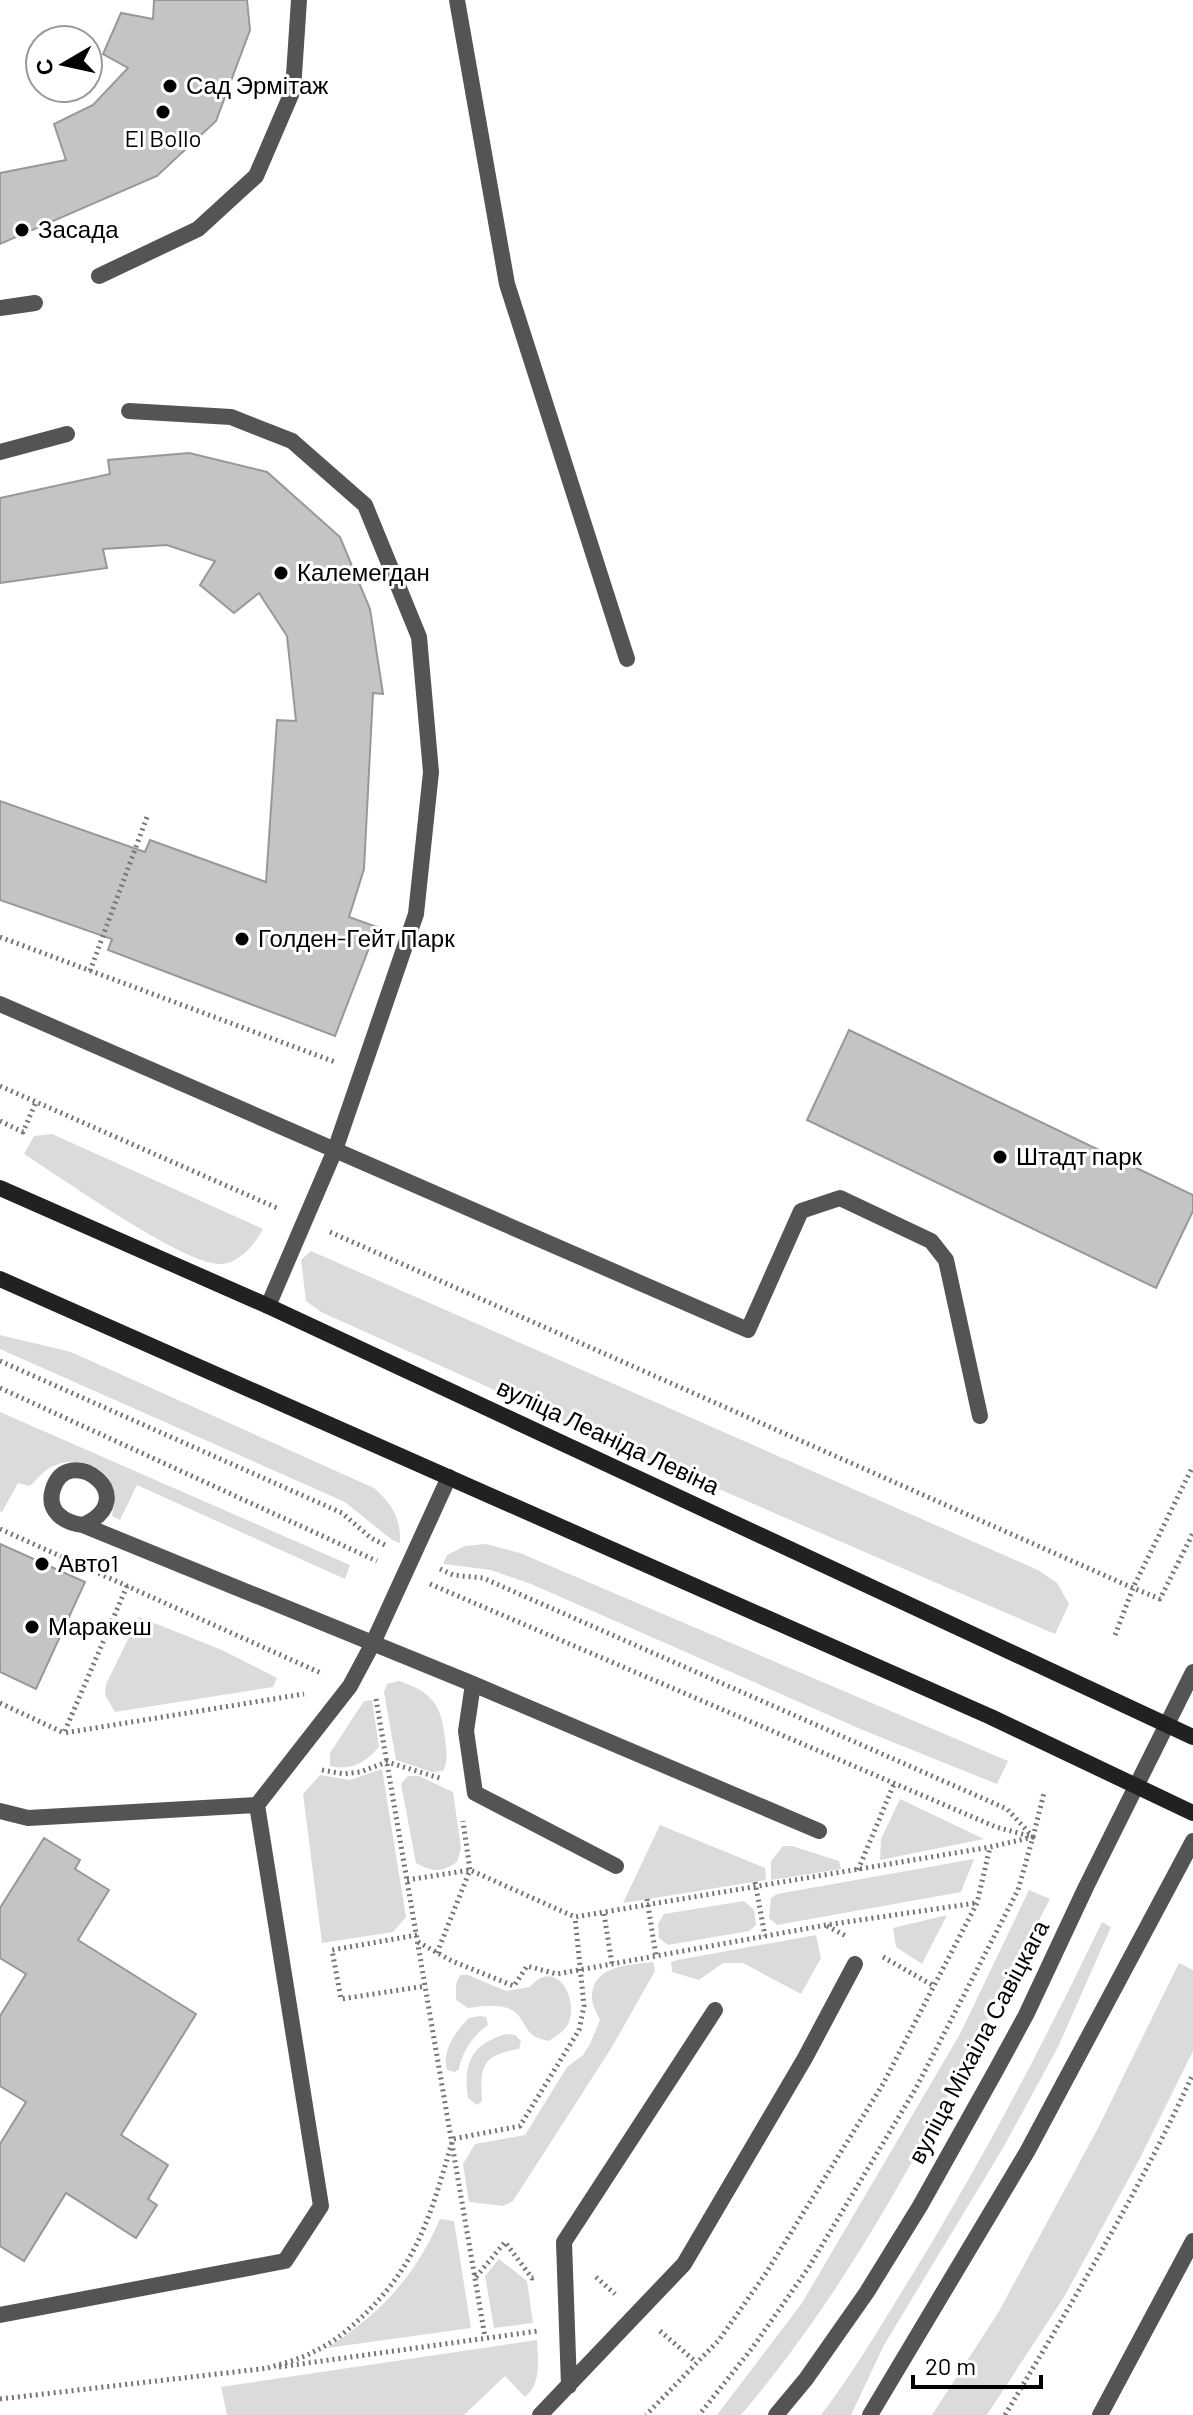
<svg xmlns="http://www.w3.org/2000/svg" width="1193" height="2415" viewBox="0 0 1193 2415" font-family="Barlow,sans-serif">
  <rect width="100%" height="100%" fill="#fff"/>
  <!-- green -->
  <path fill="#dbdbdb" d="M 52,1134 L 263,1229 C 255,1244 241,1262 222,1264 C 188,1268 59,1176 24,1154 L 34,1136 Z
    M 311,1251 L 1038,1570 L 1057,1583 L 1069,1604 L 1055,1634 L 621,1447 L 321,1312 L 306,1301 L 301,1260 Z
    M 0,1335 L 71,1352 L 374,1488 C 392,1504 401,1518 400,1543 L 392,1540 L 345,1502 L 0,1349 Z
    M 0,1412 L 350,1565 L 345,1579 L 137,1485 L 120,1520 L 112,1516 C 113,1510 115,1502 114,1496 C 112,1464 74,1454 49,1468 C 42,1473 36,1480 30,1486 L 18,1483 L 2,1512 L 0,1511 Z
    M 486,1544 L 520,1553 L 1008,1761 L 997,1784 L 865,1731 L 531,1584 L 491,1570 L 443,1564 L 447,1555 L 465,1546 Z
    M 139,1617 L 222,1650 L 277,1678 L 273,1687 L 115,1712 L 105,1695 L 106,1684 Z
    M 399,1681 C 432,1692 441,1704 445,1738 C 446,1750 449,1760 443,1771 L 432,1772 L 396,1760 L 384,1692 L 387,1684 Z
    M 372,1700 L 379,1747 C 365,1763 352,1771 330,1766 L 330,1753 L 364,1701 Z
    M 382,1769 L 406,1917 L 393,1932 L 322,1943 L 303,1794 L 320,1775 L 350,1780 Z
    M 408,1776 L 419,1776 L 453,1792 L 461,1848 L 457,1862 C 440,1873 433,1872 416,1863 L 401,1784 Z
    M 900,1799 L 984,1839 L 880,1860 L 881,1839 Z
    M 660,1825 L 765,1868 L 766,1880 L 623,1903 Z
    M 783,1846 L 792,1846 L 839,1861 L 841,1869 L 771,1880 L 771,1861 Z
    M 974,1859 L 961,1892 L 777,1925 L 769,1918 L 771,1898 L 777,1894 Z
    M 1029,1890 L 1050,1899 C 957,2077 872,2261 741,2415 L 717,2415 L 802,2303 L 960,2034 Z
    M 744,1901 L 754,1910 L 756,1925 L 749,1931 L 668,1945 L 659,1938 L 658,1924 L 664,1914 Z
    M 947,1915 L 922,1964 L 896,1947 L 893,1928 Z
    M 1102,1922 L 1111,1927 L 1058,2047 L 1003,2148 L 884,2345 L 851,2415 L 821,2415 C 856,2369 884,2320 914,2272 C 984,2157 1044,2043 1102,1922 Z
    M 816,1935 L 821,1958 L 801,1994 L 743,1963 L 723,1963 L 699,1980 L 672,1972 L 671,1962 L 677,1960 Z
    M 653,1962 L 655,1971 L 612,2047 L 513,2201 L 503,2206 L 469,2202 L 463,2164 L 475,2144 L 525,2135 L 567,2067 L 583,2055 L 590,2044 L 600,2020 C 597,2013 591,2003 592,1996 C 593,1965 630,1965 653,1962 Z
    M 1179,1963 L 1193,1970 L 1193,2051 L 1139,2160 L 1064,2297 L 987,2415 L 932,2415 L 998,2313 L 1097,2130 Z
    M 460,1975 L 468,1975 L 506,1991 L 530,1987 C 556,1956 580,2000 568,2024 C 564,2032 555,2036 549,2041 C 529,2036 531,2035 521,2019 C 511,2001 484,2006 468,2008 L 456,2000 L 456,1984 Z
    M 480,2016 L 486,2017 L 488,2025 C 473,2035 462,2052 459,2069 L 455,2072 L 447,2070 C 441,2051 456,2031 469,2018 Z
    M 505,2034 L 515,2035 L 521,2041 L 519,2049 C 482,2055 480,2066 482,2101 L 477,2105 L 468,2098 C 463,2063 471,2045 505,2034 Z
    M 440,2219 L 454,2221 L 471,2328 L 327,2348 C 381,2313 414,2278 440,2219 Z
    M 499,2259 L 527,2281 L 533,2323 L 494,2328 L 485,2276 Z
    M 537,2340 C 538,2360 542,2383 525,2397 L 505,2376 L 464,2415 L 227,2415 L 221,2387 Z"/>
  <!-- building -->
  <path fill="#c4c4c4" stroke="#989898" stroke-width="2" d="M 154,0 L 247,0 L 250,30 L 216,121 L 157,176 L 0,244 L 0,173 L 66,160 L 54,124 L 93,105 L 128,68 L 103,54 L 121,13 L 153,19 Z
    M 189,453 L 267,472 L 340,537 L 370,609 L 383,694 L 373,693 L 364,869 L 349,917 L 377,927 L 335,1036 L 108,950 L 112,939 L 0,900 L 0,801 L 145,852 L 150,840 L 266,882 L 277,720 L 296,721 L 287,636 L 259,593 L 234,613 L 200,585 L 215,561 L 167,545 L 103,549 L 107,568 L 0,583 L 0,498 L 110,474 L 108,460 Z
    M 849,1030 L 1193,1195 L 1193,1211 L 1156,1288 L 807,1120 Z
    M 0,1544 L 85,1582 L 36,1689 L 0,1672 Z
    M 44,1838 L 80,1860 L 75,1869 L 109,1890 L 78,1940 L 196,2014 L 121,2135 L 168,2165 L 148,2199 L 157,2205 L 136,2238 L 66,2193 L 24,2261 L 0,2246 L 0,2144 L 26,2102 L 0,2086 L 0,2016 L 26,1974 L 0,1958 L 0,1908 Z"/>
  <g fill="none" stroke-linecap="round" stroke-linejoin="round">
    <!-- path -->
    <path stroke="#767676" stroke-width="5" stroke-dasharray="2 4" stroke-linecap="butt" d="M 0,937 L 335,1062
      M 90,971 L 147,817
      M 0,1086 L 277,1208
      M 0,1121 L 23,1132 L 36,1102
      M 330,1232 L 1133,1588 L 1193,1466
      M 0,1361 L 342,1513 L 371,1538 L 387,1546
      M 0,1388 L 377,1561
      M 0,1529 L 323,1674
      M 440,1569 L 453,1575 L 483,1578 L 1007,1809 L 1033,1837 L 1018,1890 L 916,2088 L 809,2267 L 753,2347 L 699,2415
      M 430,1584 L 996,1827 L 1033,1837 L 990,1847 L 977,1903 L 883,2084 L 766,2273 L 719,2340 L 646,2415
      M 127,1586 L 64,1733 L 304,1694
      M 1115,1635 L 1133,1588 L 1160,1599 L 1193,1533
      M 376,1699 L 485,2337
      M 0,1703 L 64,1733
      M 322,1770 L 344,1774 L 360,1772 L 387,1762 L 443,1779
      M 1033,1837 L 1044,1793
      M 858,1870 L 894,1784
      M 407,1880 L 470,1870 L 575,1917 L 990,1847
      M 755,1882 L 765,1936
      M 647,1899 L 656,1956
      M 604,1914 L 612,1964
      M 827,1926 L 846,1936
      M 417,1935 L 332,1950 L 341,1999 L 426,1986
      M 418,1942 L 452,1961 L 514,1986 L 527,1966 L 557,1974 L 826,1925 L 976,1903
      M 437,1953 L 470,1870 L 463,1821
      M 883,1957 L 934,1986
      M 476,2277 L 505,2242 L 532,2278 L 536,2277
      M 596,2277 L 615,2294
      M 660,2331 L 696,2362
      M 279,2367 L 538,2331
      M 268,2368 C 284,2363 301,2359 315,2351 C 335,2342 354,2325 369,2310 C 421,2258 433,2206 453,2139 L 520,2126 L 579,2030 L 584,2006 L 575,1917
      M 0,2399 L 269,2368
      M 1005,2415 C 1071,2304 1139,2192 1193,2074"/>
    <!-- service -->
    <path stroke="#545454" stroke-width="16" d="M 457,0 L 507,284 L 627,659
      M 99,276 L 198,229 L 256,176 L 293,90 L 299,0
      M 0,308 L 35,303
      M 129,411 L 231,417 L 292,441 L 365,505 L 419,637 L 431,772 L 416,914 L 335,1150 L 268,1306
      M 0,452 L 67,434
      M 0,1004 L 748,1330 L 801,1211 L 840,1198 L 931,1241 L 946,1260 L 980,1416
      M 83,1525 C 145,1497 68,1441 53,1489 C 46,1511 64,1523 83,1525 L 473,1684 L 819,1831
      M 473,1684 L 466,1731 L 475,1793 L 616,1866
      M 0,1811 L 28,1818 L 257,1805
      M 0,2315 L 285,2261 L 321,2206 L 257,1805 L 350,1686 L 373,1643 L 449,1477
      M 569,2386 L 564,2242 L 715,2010
      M 540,2415 L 684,2264 L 805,2058 L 855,1964
      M 1100,2415 L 1193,2241"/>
    <!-- tertiary -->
    <path stroke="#545454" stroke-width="16" d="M 776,2415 L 806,2379 L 867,2292 L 920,2206 L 995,2072 L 1026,2015 L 1086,1887 L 1193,1672
      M 870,2415 L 1027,2152 L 1193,1841"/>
    <!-- secondary -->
    <path stroke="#212121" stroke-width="16" d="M 0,1188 L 268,1306 L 1193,1737
      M 0,1279 L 991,1717 L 1193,1813"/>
  </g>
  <!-- markers -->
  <g fill="#000" stroke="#fff" stroke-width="3">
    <circle cx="170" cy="86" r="8"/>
    <circle cx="163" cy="112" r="8"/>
    <circle cx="22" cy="230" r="8"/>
    <circle cx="281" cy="573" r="8"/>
    <circle cx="242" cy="939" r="8"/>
    <circle cx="1000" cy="1157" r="8"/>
    <circle cx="42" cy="1564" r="8"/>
    <circle cx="32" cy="1627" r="8"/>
  </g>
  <g text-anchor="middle" stroke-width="6" stroke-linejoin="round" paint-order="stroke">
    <!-- poi labels -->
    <g font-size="24" fill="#000" stroke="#fff" text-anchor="start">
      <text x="186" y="94">Сад Эрмітаж</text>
      <text x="163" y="147" text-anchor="middle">El Bollo</text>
      <text x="38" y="238">Засада</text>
      <text x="297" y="581">Калемегдан</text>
      <text x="258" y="947">Голден-Гейт Парк</text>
      <text x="1016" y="1165">Штадт парк</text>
      <text x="58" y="1572">Авто1</text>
      <text x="48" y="1635">Маракеш</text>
    </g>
    <!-- street labels -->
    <g font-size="24" fill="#000" stroke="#fff">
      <text transform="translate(608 1437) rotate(25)" y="8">вуліца Леаніда Левіна</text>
      <text transform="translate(979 2042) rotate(-62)" y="8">вуліца Міхаіла Савіцкага</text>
    </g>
  </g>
  <!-- north arrow -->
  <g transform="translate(64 64) rotate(261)"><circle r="38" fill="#ffffff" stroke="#999999" stroke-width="2"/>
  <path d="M0-6L14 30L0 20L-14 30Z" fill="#000000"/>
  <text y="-12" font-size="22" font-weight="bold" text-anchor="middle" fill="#000000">С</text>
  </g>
  <!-- scale -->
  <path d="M913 2375v12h128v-12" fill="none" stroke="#000000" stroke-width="4"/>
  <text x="925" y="2375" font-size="24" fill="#000000" stroke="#ffffff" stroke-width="6" paint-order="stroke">20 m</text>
</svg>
